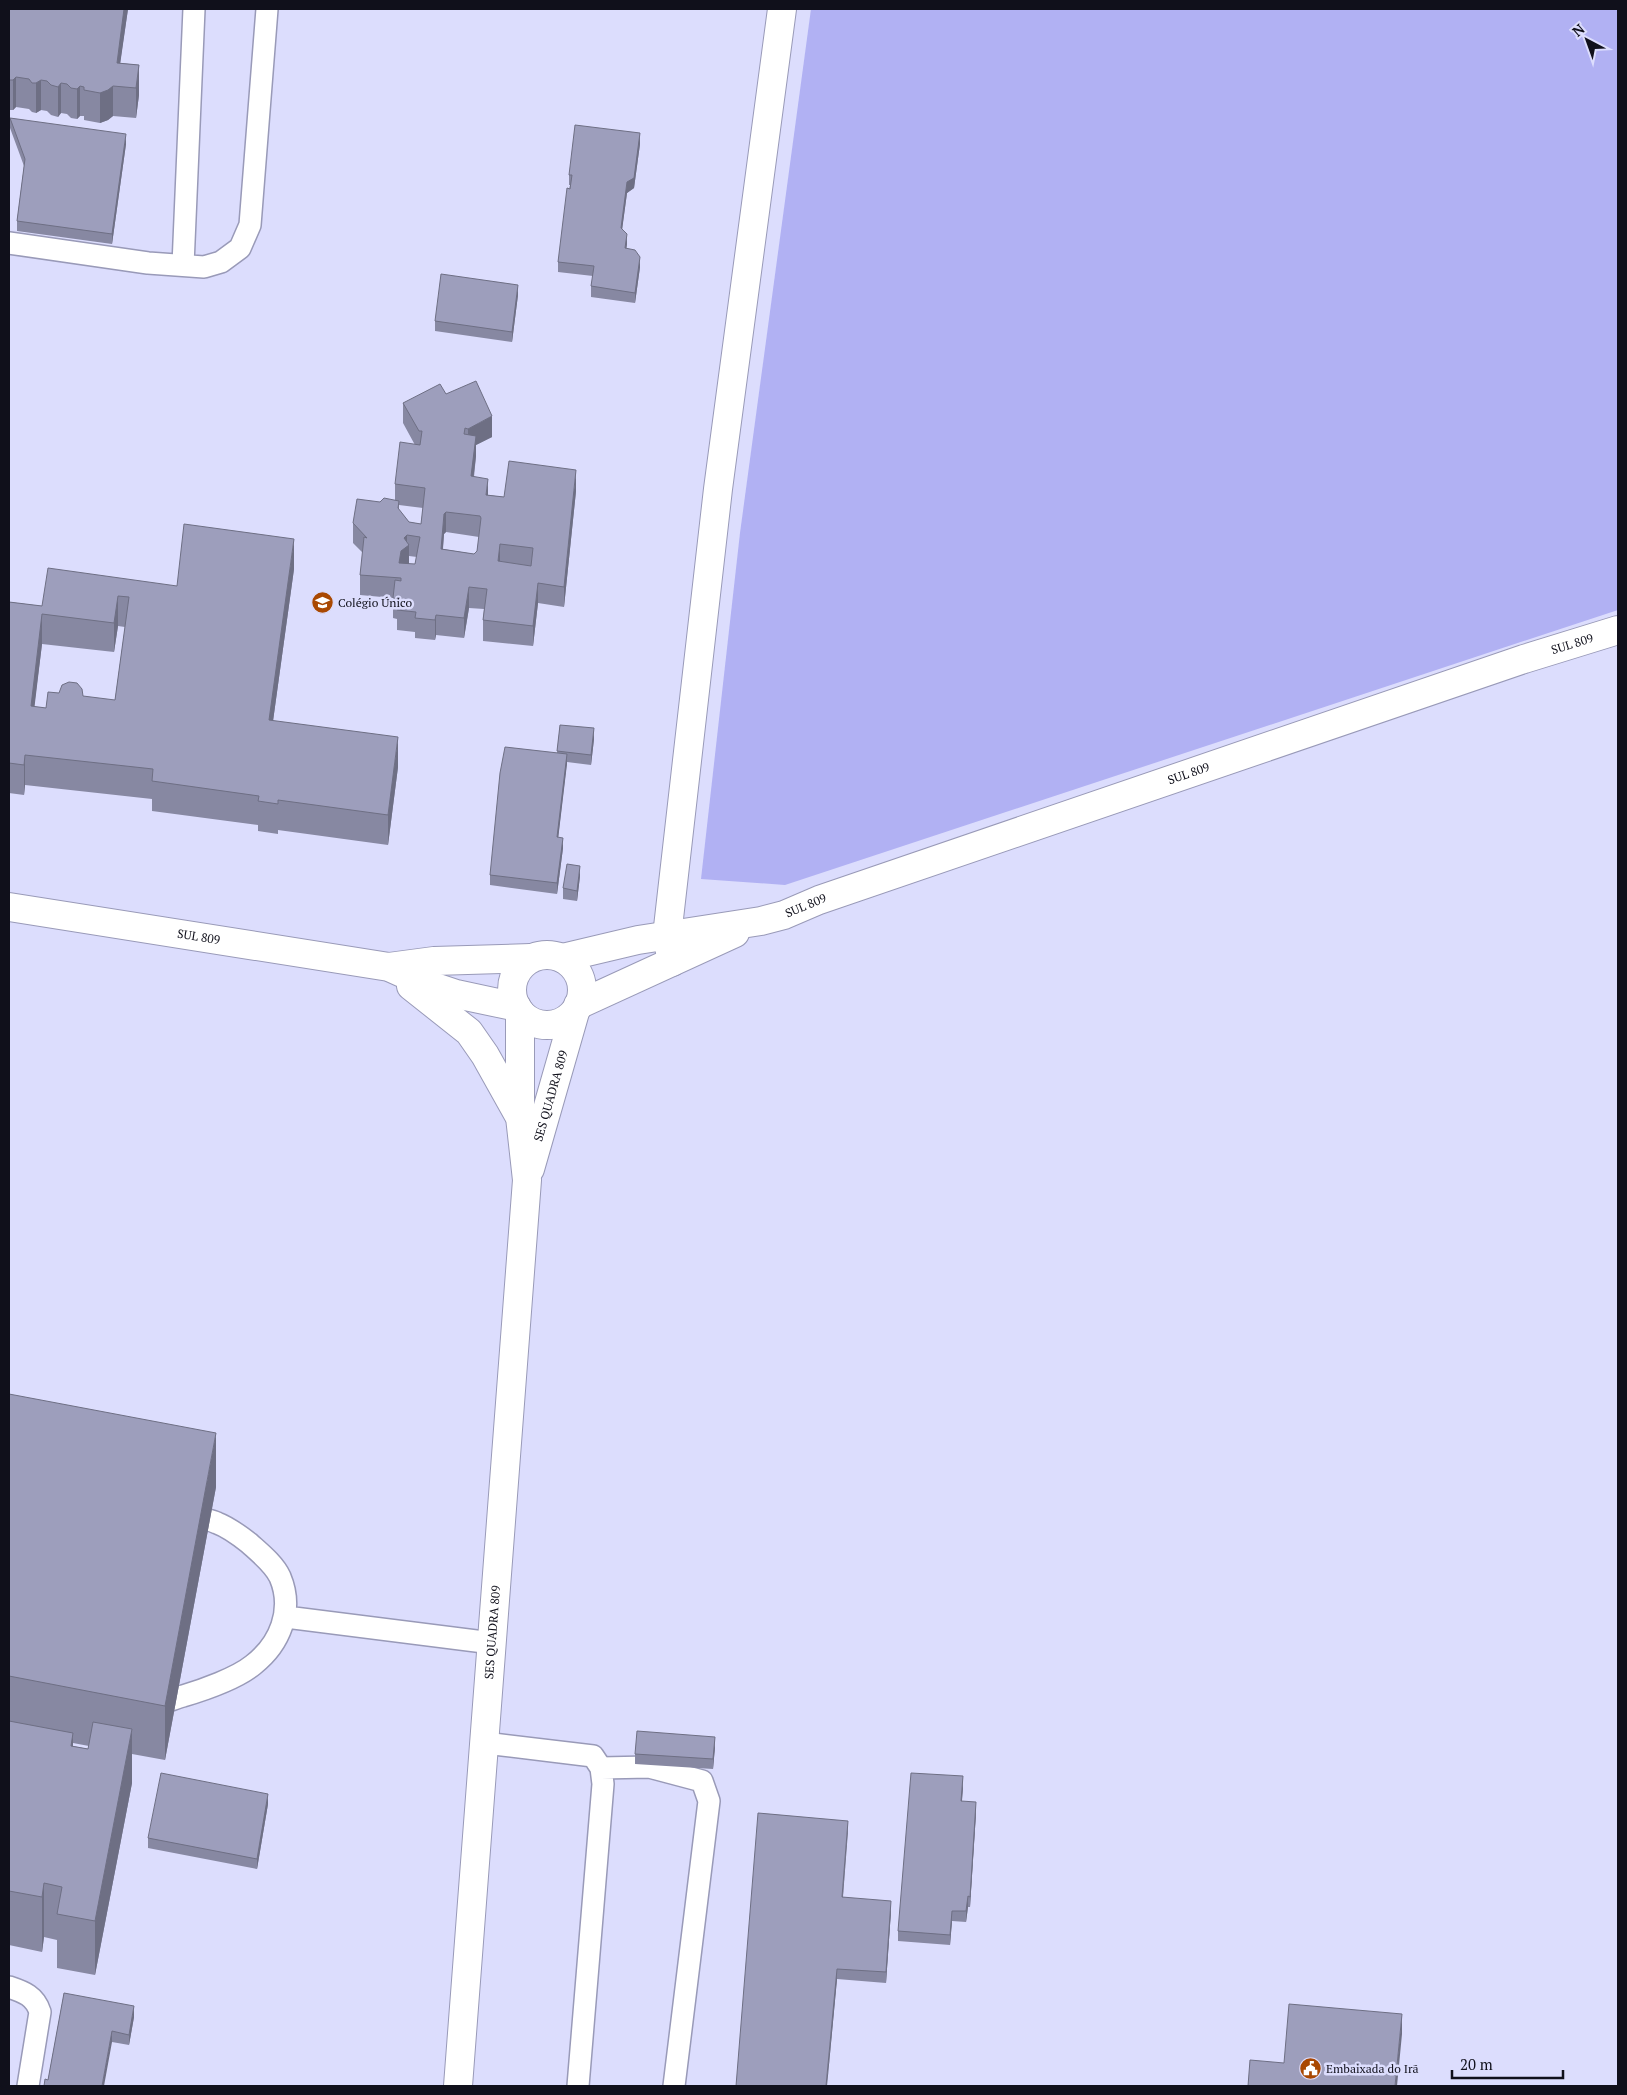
<svg xmlns="http://www.w3.org/2000/svg" width="1627" height="2095" viewBox="0 0 1627 2095" font-family="'PT Serif',serif">
  <rect width="100%" height="100%" fill="#dcddfd"/>
  <!-- green -->
  <path fill="#b1b1f3" d="M 811,9 L 1618,9 L 1618,610 L 785,885 L 701,879 L 740,533 Z"/>
  <g fill="none" stroke-linecap="round" stroke-linejoin="round">
    <defs>
      <path id="service" d="M 9,243 L 148,263 L 204,267 L 221,262 L 240,248 L 250,225 L 267,9
        M 183,265 L 194,9
        M 286,1617 L 492,1643
        M 151,1705 C 163,1704 172,1699 183,1696 C 203,1690 237,1678 253,1665 C 280,1644 294,1610 280,1577 C 274,1564 260,1553 249,1543 C 240,1536 228,1527 217,1523 C 207,1518 194,1517 183,1515
        M 485,1743 L 593,1756 L 601,1768 L 603,1784 L 578,2086
        M 601,1768 L 649,1767 L 702,1781 L 709,1801 L 674,2086
        M 9,1987 C 24,1992 35,1996 40,2012 L 28,2086"/>
      <g id="tertiary">
        <path id="s1" d="M 9,907 L 389,967 L 429,985 L 456,994 L 517,1007"/>
        <circle cx="547" cy="990" r="35"/>
        <path id="s2" d="M 562,958 L 638,940 L 761,921 L 784,915 L 819,900 L 1524,659 L 1618,630"/>
        <path d="M 672,962 L 667,936 L 718,489 L 782,9"/>
        <path d="M 389,967 L 434,961 L 531,958"/>
        <path d="M 411,986 L 469,1032 L 485,1055 L 518,1114"/>
        <path d="M 578,1005 L 735,933"/>
        <path id="s3" d="M 530,1169 L 575,1012"/>
        <path id="s4" d="M 458,2086 L 527,1180 L 520,1117 L 520,1012"/>
      </g>
    </defs>
    <!-- service casing -->
    <use href="#service" stroke="#999ab8" stroke-width="24"/>
    <!-- tertiary casing -->
    <use href="#tertiary" stroke="#999ab8" stroke-width="30"/>
    <!-- service -->
    <use href="#service" stroke="#fff" stroke-width="21"/>
    <!-- tertiary -->
    <use href="#tertiary" stroke="#fff" stroke-width="28"/>
  </g>
  <!-- wall -->
  <path fill="#8788a2" fill-rule="evenodd" d="M 9,9 L 128,9 L 120,63 L 139,65 L 139,95 L 136,118 L 113,116 L 108,120 L 100,123 L 84,120 L 84,116 L 80,116 L 77,119 L 71,118 L 67,114 L 61,113 L 58,117 L 51,115 L 47,111 L 41,110 L 36,113 L 32,112 L 29,109 L 16,107 L 13,110 L 9,110 Z
    M 10,118 L 126,144 L 112,244 L 17,231 L 17,221 L 24,166 L 10,128 Z
    M 640,144 L 634,188 L 627,193 L 622,229 L 627,244 L 626,249 L 640,267 L 635,303 L 591,297 L 591,286 L 593,276 L 558,272 L 558,262 L 570,185 L 569,185 L 569,175 Z
    M 518,295 L 512,342 L 435,331 L 435,321 Z
    M 446,394 L 492,437 L 476,445 L 476,456 L 474,477 L 488,495 L 504,497 L 576,491 L 564,607 L 538,603 L 533,646 L 483,641 L 483,620 L 484,609 L 469,608 L 464,638 L 436,635 L 435,640 L 415,638 L 415,632 L 397,630 L 397,619 L 393,618 L 393,598 L 360,595 L 360,575 L 363,553 L 353,543 L 353,523 L 380,502 L 395,500 L 395,484 L 415,445 L 403,423 L 403,403 ZM 399,505 L 423,508 L 421,524 L 409,522 L 399,510 ZM 446,532 L 479,537 L 477,551 L 474,554 L 443,549 L 444,534 ZM 409,556 L 417,557 L 415,564 L 409,564 Z
    M 294,569 L 273,721 L 398,767 L 388,845 L 278,830 L 278,834 L 258,831 L 258,825 L 152,811 L 152,799 L 25,785 L 24,795 L 9,793 L 9,602 L 42,606 L 177,586 ZM 118,626 L 125,627 L 115,700 L 46,708 L 34,707 L 42,644 L 114,652 Z
    M 560,725 L 594,739 L 591,765 L 567,762 L 558,838 L 563,848 L 557,894 L 490,885 L 490,875 L 557,753 Z
    M 580,876 L 577,901 L 563,899 L 563,888 Z
    M 9,1394 L 216,1487 L 165,1760 L 132,1754 L 132,1783 L 95,1975 L 57,1968 L 57,1940 L 44,1937 L 42,1952 L 9,1945 ZM 73,1743 L 89,1746 L 88,1749 L 73,1746 Z
    M 715,1747 L 713,1769 L 635,1764 L 635,1754 Z
    M 963,1787 L 962,1801 L 976,1813 L 970,1907 L 968,1907 L 966,1922 L 952,1921 L 950,1945 L 898,1941 L 898,1931 Z
    M 268,1804 L 257,1869 L 148,1848 L 148,1838 Z
    M 848,1831 L 843,1897 L 891,1911 L 886,1983 L 837,1979 L 827,2086 Z
    M 64,1993 L 134,2017 L 129,2045 L 112,2042 L 48,2080 Z"/>
  <!-- shaded-wall -->
  <path fill="#6e6f84" d="M 124,9 L 128,9 L 117,86 L 117,63 Z
    M 139,65 L 139,95 L 136,118 L 136,88 Z
    M 16,77 L 16,107 L 13,110 L 13,80 Z
    M 41,80 L 41,110 L 36,113 L 36,83 Z
    M 61,83 L 61,113 L 58,117 L 58,87 Z
    M 80,86 L 80,116 L 77,119 L 77,89 Z
    M 113,86 L 113,116 L 108,120 L 100,123 L 100,93 Z
    M 640,133 L 640,144 L 634,188 L 627,193 L 621,238 L 621,228 L 627,182 Z
    M 126,134 L 126,144 L 112,244 L 112,234 Z
    M 627,234 L 627,244 L 625,259 L 625,248 Z
    M 640,257 L 640,267 L 635,303 L 635,293 Z
    M 518,285 L 518,295 L 512,342 L 512,332 Z
    M 492,416 L 492,437 L 476,445 L 476,456 L 471,497 L 468,449 L 468,429 Z
    M 576,470 L 576,491 L 564,607 L 564,587 Z
    M 488,479 L 488,499 L 486,495 Z
    M 446,512 L 446,532 L 444,534 L 441,570 L 441,549 L 444,514 Z
    M 407,535 L 407,546 L 409,545 L 409,565 L 399,563 L 401,551 L 404,538 Z
    M 294,539 L 294,569 L 269,750 L 269,720 Z
    M 500,544 L 500,564 L 498,561 Z
    M 538,583 L 538,603 L 533,646 L 533,626 Z
    M 469,587 L 469,608 L 464,638 L 464,618 Z
    M 118,596 L 118,626 L 114,652 L 114,623 Z
    M 42,614 L 42,644 L 31,736 L 31,706 Z
    M 436,615 L 436,635 L 435,640 L 435,620 Z
    M 594,728 L 594,739 L 591,765 L 591,755 Z
    M 398,737 L 398,767 L 388,845 L 388,815 Z
    M 567,754 L 567,764 L 557,848 L 557,837 Z
    M 25,755 L 25,785 L 24,795 L 24,765 Z
    M 563,838 L 563,848 L 557,894 L 557,883 Z
    M 580,866 L 580,876 L 577,901 L 577,891 Z
    M 216,1433 L 216,1487 L 165,1760 L 165,1706 Z
    M 132,1729 L 132,1783 L 95,1975 L 95,1921 Z
    M 73,1733 L 73,1787 L 71,1746 Z
    M 715,1737 L 715,1747 L 713,1769 L 713,1759 Z
    M 963,1776 L 963,1787 L 961,1811 L 961,1801 Z
    M 268,1794 L 268,1804 L 257,1869 L 257,1859 Z
    M 976,1802 L 976,1813 L 970,1907 L 970,1897 Z
    M 848,1821 L 848,1831 L 842,1907 L 842,1897 Z
    M 44,1883 L 44,1937 L 42,1952 L 42,1897 Z
    M 968,1896 L 968,1907 L 966,1922 L 966,1911 Z
    M 891,1901 L 891,1911 L 886,1983 L 886,1972 Z
    M 952,1911 L 952,1921 L 950,1945 L 950,1935 Z
    M 837,1969 L 837,1979 L 827,2086 L 826,2086 Z
    M 134,2006 L 134,2017 L 129,2045 L 129,2035 Z
    M 1402,2014 L 1402,2034 L 1397,2086 L 1395,2086 Z
    M 112,2031 L 112,2042 L 104,2086 L 102,2086 Z"/>
  <!-- building -->
  <path fill="#9d9ebc" stroke="#6e6f84" fill-rule="evenodd" d="M 9,9 L 124,9 L 117,63 L 139,65 L 136,88 L 113,86 L 108,90 L 100,93 L 84,90 L 84,87 L 80,86 L 77,89 L 71,88 L 67,84 L 61,83 L 58,87 L 51,85 L 47,81 L 41,80 L 36,83 L 32,83 L 29,79 L 16,77 L 13,80 L 9,80 Z
    M 10,118 L 126,134 L 112,234 L 17,221 L 25,159 Z
    M 575,125 L 640,133 L 634,178 L 627,182 L 621,228 L 627,234 L 625,248 L 635,250 L 640,257 L 635,293 L 591,286 L 594,266 L 558,262 L 567,188 L 570,189 L 572,175 L 569,175 Z
    M 441,274 L 518,285 L 512,332 L 435,321 Z
    M 476,381 L 492,416 L 468,429 L 465,428 L 464,434 L 476,436 L 471,476 L 488,479 L 486,495 L 504,497 L 509,461 L 576,470 L 564,587 L 538,583 L 533,626 L 483,620 L 487,589 L 469,587 L 464,618 L 436,615 L 435,620 L 415,618 L 416,612 L 397,610 L 398,599 L 393,598 L 395,580 L 401,581 L 401,578 L 360,575 L 364,537 L 367,538 L 353,523 L 357,499 L 380,502 L 384,498 L 399,501 L 398,508 L 409,522 L 421,524 L 425,488 L 395,484 L 400,442 L 420,445 L 422,431 L 419,431 L 403,403 L 440,384 L 446,394 ZM 446,512 L 480,516 L 481,518 L 477,551 L 474,554 L 441,549 L 444,514 ZM 407,535 L 420,537 L 415,564 L 399,563 L 401,551 L 409,545 L 404,538 ZM 500,544 L 533,548 L 531,566 L 498,561 Z
    M 184,524 L 294,539 L 269,720 L 398,737 L 388,815 L 278,800 L 278,804 L 258,801 L 259,796 L 152,781 L 153,769 L 25,755 L 24,765 L 9,763 L 9,602 L 42,606 L 48,568 L 177,586 ZM 118,596 L 129,597 L 115,700 L 83,696 L 82,689 L 77,683 L 69,682 L 62,685 L 59,693 L 48,692 L 46,708 L 31,706 L 42,614 L 114,623 Z
    M 560,725 L 594,728 L 591,755 L 557,751 Z
    M 505,747 L 567,754 L 557,837 L 563,838 L 557,883 L 490,875 L 500,773 Z
    M 567,864 L 580,866 L 577,891 L 563,888 Z
    M 9,1394 L 216,1433 L 165,1706 L 9,1676 Z
    M 9,1721 L 73,1733 L 71,1746 L 88,1749 L 93,1722 L 132,1729 L 95,1921 L 57,1914 L 62,1887 L 44,1883 L 42,1897 L 9,1891 Z
    M 637,1731 L 715,1737 L 713,1759 L 635,1754 Z
    M 161,1773 L 268,1794 L 257,1859 L 148,1838 Z
    M 911,1773 L 963,1776 L 961,1801 L 976,1802 L 970,1897 L 968,1896 L 966,1911 L 952,1911 L 950,1935 L 898,1931 Z
    M 758,1813 L 848,1821 L 842,1897 L 891,1901 L 886,1972 L 837,1969 L 826,2086 L 736,2086 Z
    M 64,1993 L 134,2006 L 129,2035 L 112,2031 L 102,2086 L 44,2086 L 45,2079 L 48,2080 Z
    M 1289,2004 L 1402,2014 L 1395,2086 L 1248,2086 L 1250,2060 L 1284,2063 Z"/>
  <!-- icons -->
  <defs>
    <symbol id="school-disc" viewBox="-11 -11 22 22"><circle r="9.5" fill="#a94802" stroke="#dcddfd"/><path d="M0-5L7-2L0 1L-7-2ZM-4 1L0 2.5L4 1V4Q0 6-4 4Z" fill="#fff"/></symbol>
    <symbol id="civic-disc" viewBox="-11 -11 22 22"><circle r="9.5" fill="#a94802" stroke="#dcddfd"/><path d="M-.6-6.5H3V-4.5H.6V-3L4-1V1h2V6H-6V1h2V-1L-.6-3ZM-1.2 2.5V6h2.4V2.5Z" fill="#fff"/></symbol>
  </defs>
  <g fill-rule="evenodd">
    <use href="#school-disc" x="310" y="590" width="25" height="25"/>
    <use href="#civic-disc" x="1298" y="2056" width="25" height="25"/>
  </g>
  <g text-anchor="middle" stroke-width="5" stroke-linejoin="round" paint-order="stroke">
    <!-- poi labels -->
    <g font-size="12" fill="#10101b" stroke="#dcddfd" text-anchor="start">
      <text x="338" y="607">Colégio Único</text>
      <text x="1326" y="2073">Embaixada do Irã</text>
    </g>
    <!-- street labels -->
    <g font-size="12" fill="#10101b" stroke="#dcddfd">
      <text dy="4" stroke="none"><textPath href="#s2" startOffset="1060">SUL 809</textPath></text>
      <text dy="4" stroke="none"><textPath href="#s2" startOffset="655">SUL 809</textPath></text>
      <text dy="4" stroke="none"><textPath href="#s2" startOffset="250">SUL 809</textPath></text>
      <text dy="4" stroke="none"><textPath href="#s1" startOffset="192">SUL 809</textPath></text>
      <text dy="4" stroke="none"><textPath href="#s3" startOffset="76">SES QUADRA 809</textPath></text>
      <text dy="4" stroke="none"><textPath href="#s4" startOffset="455">SES QUADRA 809</textPath></text>
    </g>
  </g>
  <!-- border -->
  <rect width="1627" height="2095" fill="none" stroke="#10101b" stroke-width="20"/>
  <!-- north arrow -->
  <g transform="translate(1587 40) rotate(319)" stroke="#dcddfd" stroke-width="4" paint-order="stroke">
  <path d="M0-4L9 19L0 12L-9 19Z" fill="#10101b"/>
  <text y="-8" font-size="14" font-weight="bold" text-anchor="middle" fill="#10101b">N</text>
  </g>
  <!-- scale -->
  <path d="M1452 2070v8h111v-8" fill="none" stroke="#10101b" stroke-width="2.5"/>
  <text x="1460" y="2070" font-size="15" fill="#10101b" stroke="#dcddfd" stroke-width="4" paint-order="stroke">20 m</text>
</svg>
